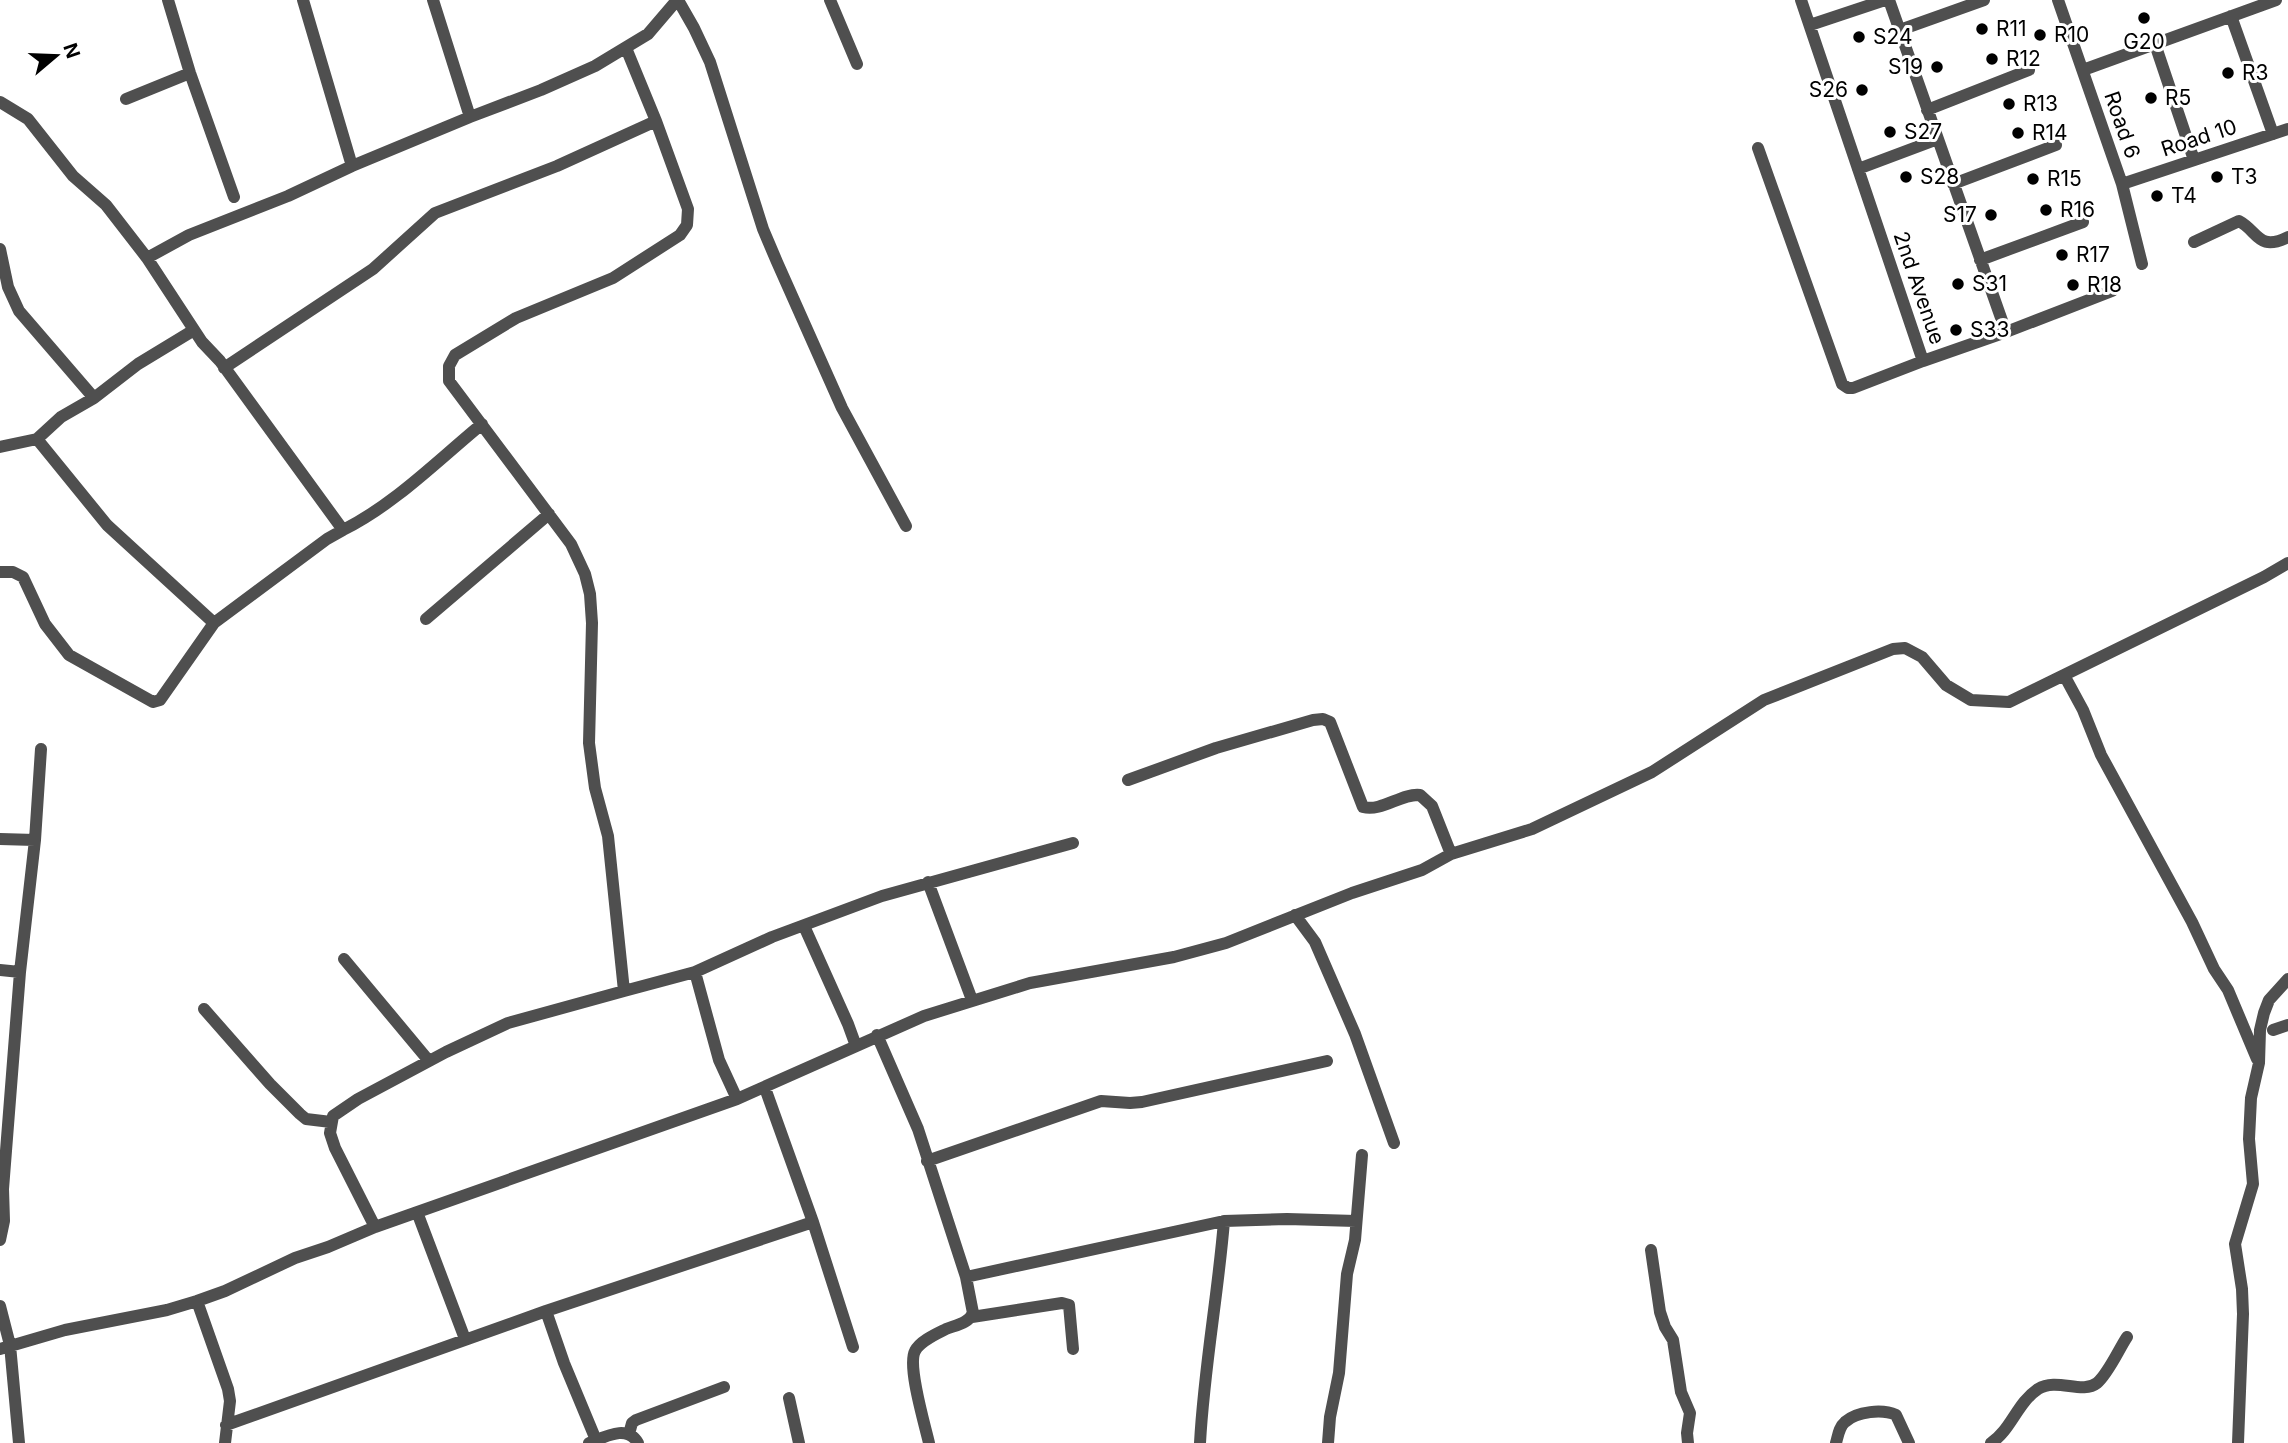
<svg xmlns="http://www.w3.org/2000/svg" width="2288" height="1443" viewBox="0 0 2288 1443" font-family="Inter,sans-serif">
  <rect width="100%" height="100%" fill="#fff"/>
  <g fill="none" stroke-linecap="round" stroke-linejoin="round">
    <!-- minor -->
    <path stroke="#4f4f4f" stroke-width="12" d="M 168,0 L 190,73 L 234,197
      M 303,0 L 352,166
      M 433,0 L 470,117
      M 678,0 L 694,28 L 710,62 L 763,229 L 777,262 L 842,408 L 906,526
      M 830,0 L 857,64
      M 1801,0 L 1923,361 L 2006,332 L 1889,0
      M 2058,0 L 2122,184 L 2142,264
      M 2231,16 L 2273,134
      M 1810,25 L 1885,0
      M 1900,30 L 1984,0
      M 2155,44 L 2194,160
      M 626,48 L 656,121 L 688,209 L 687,225 L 680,235 L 613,278 L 516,318 L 455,355 L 449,366 L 449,381 L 571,544 L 585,574 L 590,594 L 592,623 L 589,743 L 595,788 L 608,836 L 624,991 L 695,972 L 772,937 L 882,896 L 1073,843
      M 2083,70 L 2276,0
      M 126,99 L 190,73
      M 0,102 L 28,119 L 73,176 L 106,205 L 147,258 L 202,342 L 220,361 L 343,530 C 395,504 437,461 482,424
      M 1927,110 L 2029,70
      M 1758,148 L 1842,384 L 1848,388 L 1853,388 L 1923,361
      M 1858,169 L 1938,139
      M 1953,184 L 2056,145
      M 2122,184 L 2288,129
      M 2194,242 L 2239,221 C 2258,231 2258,252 2288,237
      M 0,249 L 8,287 L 19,311 L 94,398
      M 147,258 L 189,235 L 288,196 L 352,166 L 470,117 L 541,90 L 595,66 L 648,34 L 677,0
      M 1980,260 L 2083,222
      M 2006,332 L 2112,291
      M 224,368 L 373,269 L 435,213 L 557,166 L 656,121
      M 37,439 L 107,525 L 214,623
      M 0,447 L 37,439 L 61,417 L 94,398 L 138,364 L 194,330
      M 0,572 L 13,572 L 23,577 L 45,624 L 69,655 L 153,702 L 160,700 L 214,623 L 327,539 L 343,530
      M 426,619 L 549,514
      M 2064,675 L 2083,710 L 2101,755 L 2192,922 L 2214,969 L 2228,990 L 2257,1059
      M 1128,780 L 1216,748 L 1313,720 L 1323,719 L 1330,722 L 1363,807 C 1382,812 1401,793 1420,795 L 1432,806 L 1451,854
      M 0,839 L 35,840
      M 928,882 L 972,1000
      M 1295,915 L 1315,942 L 1355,1034 L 1394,1143
      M 804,926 L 848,1024 L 856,1046
      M 344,959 L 429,1061
      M 0,970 L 20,972
      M 695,972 L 719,1060 L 737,1099
      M 204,1009 L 270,1084 L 300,1114 L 306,1119 L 331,1122
      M 2273,1030 L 2288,1025
      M 877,1035 L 918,1129 L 966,1277 L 973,1313 C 969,1323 956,1325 946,1329 C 936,1334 920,1341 915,1351 C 907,1366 925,1425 929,1443
      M 927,1161 L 1101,1101 L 1130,1103 L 1142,1102 L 1327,1061
      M 417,1212 L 465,1339
      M 813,1222 L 853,1347
      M 375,1227 L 335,1148 L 330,1133 L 333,1116 L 358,1099 L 446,1052 L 508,1023 L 624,991
      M 0,1240 L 4,1221 L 3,1189 L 20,972 L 35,840 L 41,749
      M 1651,1250 L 1660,1312 L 1665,1327 L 1673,1340 L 1681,1392 L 1690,1413 L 1687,1433 L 1688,1443
      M 966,1277 L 1224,1221 L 1287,1219 L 1356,1221
      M 197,1301 L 228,1389 L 230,1401 L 225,1443
      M 0,1306 L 10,1345 L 19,1443
      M 546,1311 L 813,1222 L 765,1088
      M 972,1317 L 1062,1303 L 1069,1305 L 1073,1349
      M 0,1349 L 65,1330 L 167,1310 L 197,1301 L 225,1291 L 295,1258 L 328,1247 L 375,1227 L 737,1099 L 924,1016 L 1030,983 L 1174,957 L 1226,943 L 1352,893 L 1422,870 L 1451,854 L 1532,829 L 1652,772 L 1764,700 L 1893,649 L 1905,648 L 1922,657 L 1946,685 L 1971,700 L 2009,702 L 2264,577 L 2288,563
      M 789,1398 L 799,1443
      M 226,1425 L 546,1311 L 564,1363 L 596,1440
      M 629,1434 L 632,1423 L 636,1420 L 724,1387
      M 589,1443 C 605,1437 627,1424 638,1443
      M 1200,1443 C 1204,1368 1218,1295 1224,1221
      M 1328,1443 L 1330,1417 L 1339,1373 L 1347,1274 L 1355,1240 L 1362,1155
      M 1836,1443 C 1838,1436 1839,1427 1845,1422 C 1857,1411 1883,1409 1896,1415 L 1909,1443
      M 1991,1443 C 2011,1430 2017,1403 2038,1389 C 2057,1377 2082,1395 2097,1383 C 2108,1374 2119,1349 2127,1337
      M 2238,1443 L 2243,1314 L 2242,1289 L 2235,1244 L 2253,1184 L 2249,1139 L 2251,1098 L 2259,1063 L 2260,1030 L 2264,1013 L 2269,1000 L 2288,979"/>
  </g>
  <!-- markers -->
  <g fill="#000" stroke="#fff" stroke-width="2.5">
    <circle cx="2144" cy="18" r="7"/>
    <circle cx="1982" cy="29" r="7"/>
    <circle cx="2040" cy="35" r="7"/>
    <circle cx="1859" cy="37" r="7"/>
    <circle cx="1992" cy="59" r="7"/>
    <circle cx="1937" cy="67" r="7"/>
    <circle cx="2228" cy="73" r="7"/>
    <circle cx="1862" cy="90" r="7"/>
    <circle cx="2151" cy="98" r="7"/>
    <circle cx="2009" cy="104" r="7"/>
    <circle cx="1890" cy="132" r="7"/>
    <circle cx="2018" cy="133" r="7"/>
    <circle cx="1906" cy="177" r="7"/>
    <circle cx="2217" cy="177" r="7"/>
    <circle cx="2033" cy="179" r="7"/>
    <circle cx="2157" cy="196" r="7"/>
    <circle cx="2046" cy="210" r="7"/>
    <circle cx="1991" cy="215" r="7"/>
    <circle cx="2062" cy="255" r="7"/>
    <circle cx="1958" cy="284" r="7"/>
    <circle cx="2073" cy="285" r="7"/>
    <circle cx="1956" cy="330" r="7"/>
  </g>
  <g text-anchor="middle" stroke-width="6" stroke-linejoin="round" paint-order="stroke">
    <!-- poi labels -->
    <g font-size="21" fill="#000" stroke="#fff" text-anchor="start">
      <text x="1996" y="36">R11</text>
      <text x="2054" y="42">R10</text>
      <text x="1873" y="44">S24</text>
      <text x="2144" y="49" text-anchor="middle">G20</text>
      <text x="2006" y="66">R12</text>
      <text x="1923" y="74" text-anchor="end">S19</text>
      <text x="2242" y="80">R3</text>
      <text x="1848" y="97" text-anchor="end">S26</text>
      <text x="2165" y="105">R5</text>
      <text x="2023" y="111">R13</text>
      <text x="1904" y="139">S27</text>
      <text x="2032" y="140">R14</text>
      <text x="1920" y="184">S28</text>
      <text x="2231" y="184">T3</text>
      <text x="2047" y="186">R15</text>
      <text x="2171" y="203">T4</text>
      <text x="2060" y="217">R16</text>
      <text x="1977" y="222" text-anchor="end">S17</text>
      <text x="2076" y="262">R17</text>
      <text x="1972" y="291">S31</text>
      <text x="2087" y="292">R18</text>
      <text x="1970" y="337">S33</text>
    </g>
    <!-- street labels -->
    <g font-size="21" fill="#000" stroke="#fff">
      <text transform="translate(2122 125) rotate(71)" y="7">Road 6</text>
      <text transform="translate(2199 138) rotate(-18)" y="7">Road 10</text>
      <text transform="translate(1919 288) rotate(71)" y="7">2nd Avenue</text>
    </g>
  </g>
  <!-- north arrow -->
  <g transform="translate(56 56) rotate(71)" stroke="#ffffff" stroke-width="5" paint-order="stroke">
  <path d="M0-5L12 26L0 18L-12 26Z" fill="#000000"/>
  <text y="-10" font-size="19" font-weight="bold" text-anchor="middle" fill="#000000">N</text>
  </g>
</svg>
